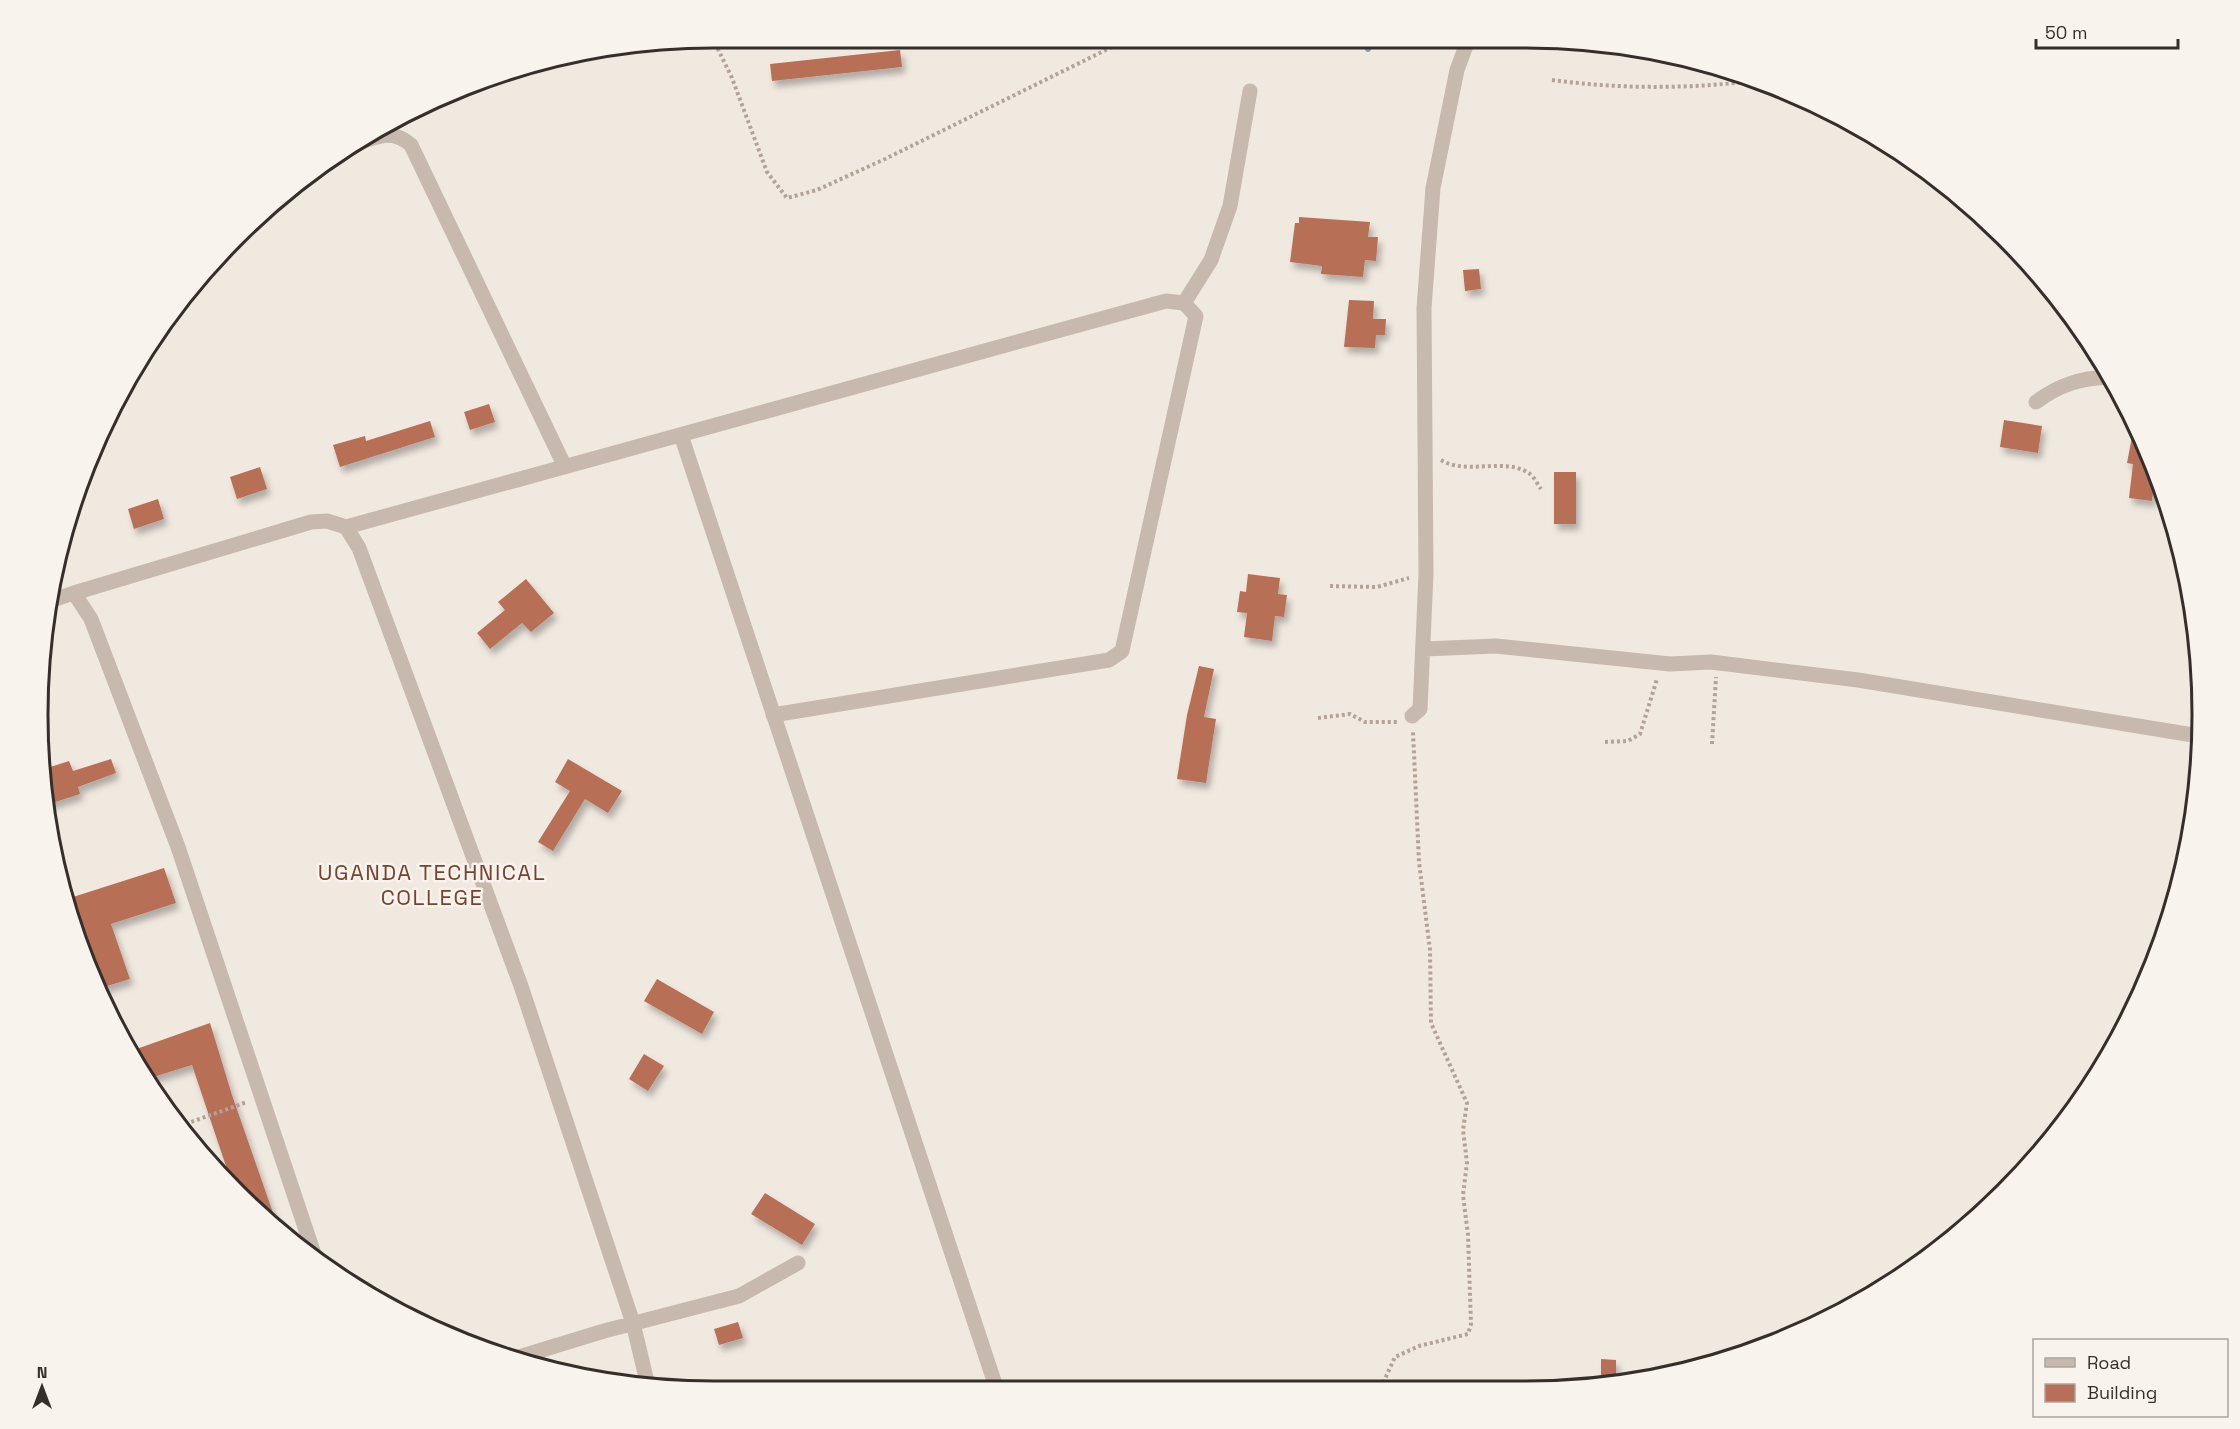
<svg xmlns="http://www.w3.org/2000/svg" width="2240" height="1429" viewBox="0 0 2240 1429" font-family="'Space Grotesk',sans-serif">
  <defs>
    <filter id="shadow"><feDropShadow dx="3.5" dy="6" stdDeviation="3" flood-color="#0004"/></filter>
  </defs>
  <rect width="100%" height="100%" fill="#f0e9e0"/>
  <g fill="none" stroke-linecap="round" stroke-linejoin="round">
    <!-- stream -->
    <path stroke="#82a8aa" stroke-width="6" d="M 1368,49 L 1370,43"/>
  </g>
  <!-- building -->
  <path fill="#b76f57" filter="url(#shadow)" d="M 900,50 L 902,67 L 772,81 L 770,64 Z
    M 1299,217 L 1370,222 L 1368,237 L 1378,237 L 1376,261 L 1365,260 L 1363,277 L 1321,274 L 1322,266 L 1290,262 L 1295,223 L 1299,223 Z
    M 1479,269 L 1481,289 L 1465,291 L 1463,270 Z
    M 1349,300 L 1374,301 L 1373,319 L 1386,319 L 1385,335 L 1376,335 L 1375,348 L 1344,347 Z
    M 489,404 L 495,422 L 470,430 L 464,412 Z
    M 2004,420 L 2042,426 L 2038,453 L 2000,447 Z
    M 430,421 L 435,437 L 340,467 L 333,445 L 365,436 L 366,441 Z
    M 2135,421 L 2155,476 L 2152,501 L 2129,498 L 2133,464 L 2127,463 Z
    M 260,467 L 267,489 L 237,499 L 230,477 Z
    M 1554,472 L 1576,472 L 1576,524 L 1554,524 Z
    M 158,499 L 164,519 L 134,529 L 128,509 Z
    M 1248,574 L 1280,578 L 1278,594 L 1287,595 L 1284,617 L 1275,616 L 1272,641 L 1244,637 L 1247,613 L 1237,612 L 1240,591 L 1246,592 Z
    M 526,579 L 554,613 L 531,632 L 522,623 L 490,649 L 477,633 L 505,610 L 498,602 Z
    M 1199,666 L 1214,669 L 1204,717 L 1216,719 L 1206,783 L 1177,779 L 1187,715 Z
    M 111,759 L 116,773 L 78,787 L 80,794 L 46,805 L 41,770 L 69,761 L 73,771 Z
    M 568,759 L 622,791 L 608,813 L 585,799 L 553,851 L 538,842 L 570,791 L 555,782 Z
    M 164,868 L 176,903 L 111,924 L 130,979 L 101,988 L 88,956 L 92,955 L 73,897 Z
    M 657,979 L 714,1012 L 702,1034 L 644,1001 Z
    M 210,1023 L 232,1095 L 280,1233 L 222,1177 L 229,1175 L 192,1065 L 147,1079 L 128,1052 Z
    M 644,1054 L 664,1066 L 648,1091 L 629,1079 Z
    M 765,1193 L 815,1224 L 802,1245 L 751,1214 Z
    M 738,1322 L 743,1338 L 719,1345 L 714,1329 Z
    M 1601,1359 L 1616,1360 L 1616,1382 L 1601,1385 Z"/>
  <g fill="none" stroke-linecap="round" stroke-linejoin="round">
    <!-- path -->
    <path stroke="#b3a397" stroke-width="4" stroke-dasharray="3 3" stroke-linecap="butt" d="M 715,43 L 732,78 L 767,172 L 787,198 L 817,190 L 885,159 L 1120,43
      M 1552,80 C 1619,89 1686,89 1754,81
      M 1441,460 C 1467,476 1505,456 1530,474 C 1534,477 1538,485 1541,489
      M 1330,586 L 1377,587 L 1409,578
      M 1318,718 L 1350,714 L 1365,722 L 1397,722
      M 1605,742 L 1628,741 L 1640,734 L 1657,679
      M 1712,744 L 1716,677
      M 180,1126 L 247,1102
      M 831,1387 L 850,1382 L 871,1387
      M 1384,1389 L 1384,1381 L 1395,1357 L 1419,1346 L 1468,1334 L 1471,1324 L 1468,1235 L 1463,1195 L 1467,1163 L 1463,1130 L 1467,1103 L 1431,1023 L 1430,950 L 1419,862 L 1413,732"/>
    <!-- minor -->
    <path stroke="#c7b9ad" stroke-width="15" d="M 354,144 C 376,138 391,127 411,145 L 565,467
      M 1184,303 L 1211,260 L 1230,206 L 1250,91
      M 2036,402 C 2059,385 2080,378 2109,377
      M 681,435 L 996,1387
      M 346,527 L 1166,301 L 1184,303 L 1196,316 L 1122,651 L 1109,660 L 773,715
      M 74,593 L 311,522 L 327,521 L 346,527 L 359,548 L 521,986 L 633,1323 L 648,1386
      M 53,600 L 74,593 L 91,619 L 178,847 L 316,1260
      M 1424,649 L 1496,646 L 1670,664 L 1711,662 L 1858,680 L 2199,736
      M 1412,716 L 1420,709 L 1426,574 L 1424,308 L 1433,188 L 1457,70 L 1467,43
      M 519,1357 L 604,1331 L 739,1296 L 798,1263"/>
  </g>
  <g text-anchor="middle" stroke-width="5" stroke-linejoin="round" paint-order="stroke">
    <!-- quarter labels -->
    <g font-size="22" letter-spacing="1.5" fill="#7b412d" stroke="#f8f3ec">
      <text x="432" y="880">UGANDA TECHNICAL<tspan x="432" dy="25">COLLEGE</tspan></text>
    </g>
  </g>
  <!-- crop -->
  <path d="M0 0H2240V1429H0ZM714 48H1526A666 666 0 0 1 2192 714V715A666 666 0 0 1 1526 1381H714A666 666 0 0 1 48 715V714A666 666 0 0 1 714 48Z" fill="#f8f3ec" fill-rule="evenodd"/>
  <path fill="none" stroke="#362e2b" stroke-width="3" d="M714 48H1526A666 666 0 0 1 2192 714V715A666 666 0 0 1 1526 1381H714A666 666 0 0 1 48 715V714A666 666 0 0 1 714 48Z"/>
  <!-- legend -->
  <rect x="2033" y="1339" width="195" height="78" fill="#f8f3ec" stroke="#aaa49f" stroke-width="1.5"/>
  <rect x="2045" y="1358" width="30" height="9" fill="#c7b9ad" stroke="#aaa49f" stroke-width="1.5"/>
  <text x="2087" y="1369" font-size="18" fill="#362e2b">Road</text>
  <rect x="2045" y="1384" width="30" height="18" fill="#b76f57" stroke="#aaa49f" stroke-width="1.5"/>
  <text x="2087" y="1399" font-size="18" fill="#362e2b">Building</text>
  <!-- north arrow -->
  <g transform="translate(42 1387)" stroke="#f8f3ec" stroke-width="4.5" paint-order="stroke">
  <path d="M0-4.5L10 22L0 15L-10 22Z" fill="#362e2b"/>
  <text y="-9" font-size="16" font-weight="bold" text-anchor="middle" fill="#362e2b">N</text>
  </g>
  <!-- scale -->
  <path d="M2036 39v9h142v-9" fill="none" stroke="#362e2b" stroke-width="3"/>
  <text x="2045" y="39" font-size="18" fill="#362e2b" stroke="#f8f3ec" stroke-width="4.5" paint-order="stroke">50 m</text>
</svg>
